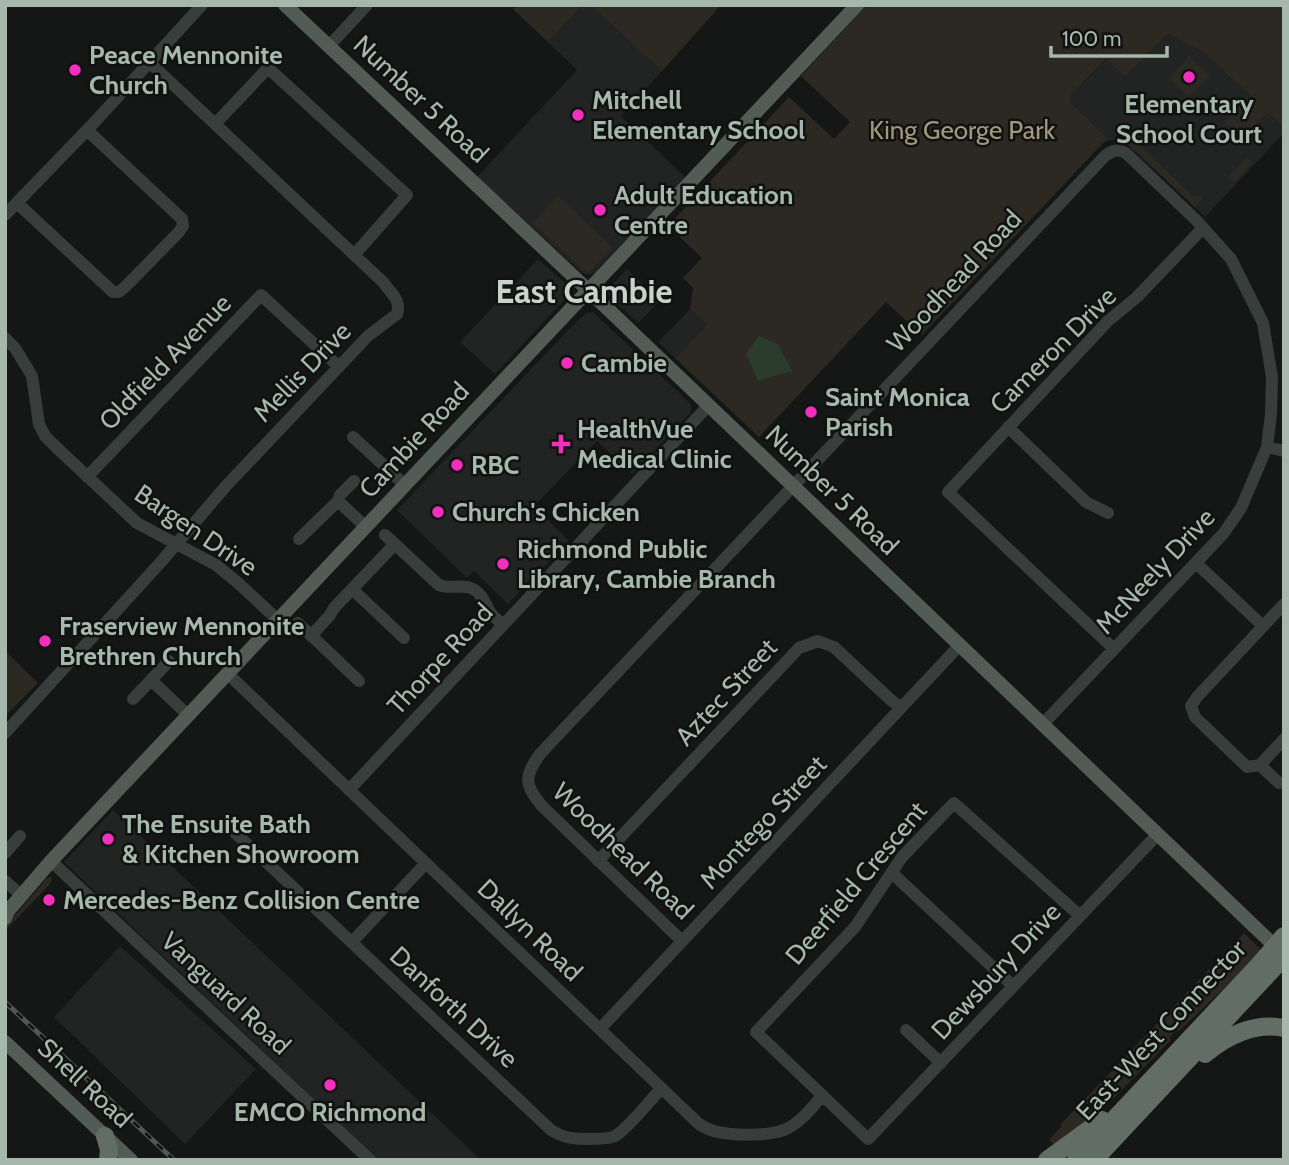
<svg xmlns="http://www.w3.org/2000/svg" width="1289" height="1165" viewBox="0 0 1289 1165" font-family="Cabin,sans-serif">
  <rect width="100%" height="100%" fill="#151716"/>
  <!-- built -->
  <path fill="#212423" d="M 583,5 L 590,5 L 662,71 L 621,116 L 685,177 L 594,273 L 587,275 L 581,272 L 477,177 L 577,70 L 548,42 Z
    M 1168,34 L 1203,52 L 1284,127 L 1284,133 L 1205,217 L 1128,144 L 1117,140 L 1109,140 L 1070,102 L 1071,95 L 1107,59 L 1125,77 Z
    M 538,259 L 568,286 L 569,295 L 495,374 L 460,342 Z
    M 627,269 L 660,301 L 638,323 L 607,294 L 607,290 Z
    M 690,309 L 707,325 L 675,358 L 658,342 Z
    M 593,312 L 691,404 L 691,412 L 632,474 L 597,441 L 534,506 L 569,541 L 508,604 L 474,571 L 467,578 L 397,510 L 571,327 L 586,313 Z
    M 113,810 L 481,1160 L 378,1160 L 64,862 Z
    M 120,946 L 256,1069 L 185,1144 L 54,1017 Z"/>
  <!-- green -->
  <path fill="#2c2923" d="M 517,5 L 583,5 L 548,42 L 513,9 Z
    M 590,5 L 721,5 L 662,71 Z
    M 867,5 L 1284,5 L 1284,127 L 1268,113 L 1242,136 L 1225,123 L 1226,120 L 1247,97 L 1251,101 L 1254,99 L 1203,52 L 1168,34 L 1125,77 L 1106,59 L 1071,95 L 1070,102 L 1109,140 L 1104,142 L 922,335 L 886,302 L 759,437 L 675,358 L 707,325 L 690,309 L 693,288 L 683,278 L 702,258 L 668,226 L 789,97 L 834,139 L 850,122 L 801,76 Z
    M 1189,56 L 1210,76 L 1189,97 L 1169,79 Z
    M 1129,143 L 1137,143 L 1194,197 L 1202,197 L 1203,198 L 1195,207 L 1127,144 Z
    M 1247,157 L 1252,164 L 1236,181 L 1232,181 L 1228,177 Z
    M 558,196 L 613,248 L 589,272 L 585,272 L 533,223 Z
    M 5,651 L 38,683 L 5,716 Z
    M 51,876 L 52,880 L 49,885 L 5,931 L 5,927 L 47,878 Z
    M 1244,933 L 1261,950 L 1234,979 L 1178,1032 L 1176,1030 L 1169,1038 L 1171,1040 L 1114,1098 L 1055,1146 L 1049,1140 L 1062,1126 L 1061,1124 Z"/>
  <!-- water -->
  <path fill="#2b3b2c" d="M 759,336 L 778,344 L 792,371 L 758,381 L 746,354 Z"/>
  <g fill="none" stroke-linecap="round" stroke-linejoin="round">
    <!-- minor -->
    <path stroke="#383e3b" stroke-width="12" d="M 329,46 L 367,5
      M 215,124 L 268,68 L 407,195 L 355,254
      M 17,203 L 113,292 L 119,292 L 125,287 L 178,233 L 183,226 L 182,219 L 87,130
      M 5,215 L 91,126 L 202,5
      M 5,338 L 15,348 L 32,376 L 39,424 L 45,436 L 57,448 L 137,523 L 216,565 L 237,582 L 278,620
      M 1008,427 L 1086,502 L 1108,513
      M 353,437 L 405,485
      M 1267,447 L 1284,451
      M 87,477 L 261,295 L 339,367
      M 338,501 L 340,495 L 354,481
      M 385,535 L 439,585 C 450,590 461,583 473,589 C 483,594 484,603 490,612 C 493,616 498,620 502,624
      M 299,539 L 338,501 L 366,527
      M 1196,563 L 1263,626
      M 352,589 L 404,638
      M 298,623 L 359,681
      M 311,636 L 330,615 L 334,608 L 395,544
      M 1114,649 L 948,492 L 1108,321 L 1137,297 L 1203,228
      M 228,674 L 699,1124 C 704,1127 709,1130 714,1131 C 732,1136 775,1137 790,1127 C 803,1120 812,1107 822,1096
      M 151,680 L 188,715
      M 133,699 L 169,661
      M 5,733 L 160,563 L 226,486 L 368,336 L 397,314 C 402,301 390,292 383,282 L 149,62
      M 1260,765 L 1247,767 L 1195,717 L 1191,706 L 1197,697 L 1284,604
      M 1260,765 L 1284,739
      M 1260,765 L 1279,783
      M 349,790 L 708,406
      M 229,827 L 551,1130 C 564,1138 573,1139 588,1139 C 596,1138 607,1140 615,1136 C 628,1129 649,1101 661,1089
      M 5,853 L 20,836
      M 51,861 L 370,1160
      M 598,861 L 799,648 L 818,641 L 834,647 L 892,701 L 901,707
      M 892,873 L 1013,986
      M 5,881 L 21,895
      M 1079,915 L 954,803 L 902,857 L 855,927 L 756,1032 L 868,1139 L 1158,834
      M 682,941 L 542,806 C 524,784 524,777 540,754 L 1105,156 C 1113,150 1119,148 1127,154 L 1197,221 L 1231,259 L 1263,323 L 1272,377 L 1271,414 L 1267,447 L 1241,508 L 1224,533 L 1042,725
      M 352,942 L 426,863
      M 600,1029 L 959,646
      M 906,1030 L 941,1063"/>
    <!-- major -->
    <path stroke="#525b55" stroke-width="14" d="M 285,5 L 589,291 L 1281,952
      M 5,918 L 8,911 L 51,861 L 857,5
      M 5,1042 L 131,1160"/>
    <!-- highway -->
    <path stroke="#626d66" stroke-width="18" d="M 1205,1054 C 1226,1036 1255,1022 1284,1028
      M 105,1136 L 109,1150 L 108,1160
      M 1047,1160 L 1102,1120
      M 1076,1160 L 1259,965
      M 1094,1160 L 1284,957"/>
    <defs>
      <path id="rail" d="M 5,1002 L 174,1160"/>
    </defs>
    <!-- rail casing -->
    <use href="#rail" stroke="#4f5752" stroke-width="5"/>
    <!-- rail -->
    <use href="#rail" stroke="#101211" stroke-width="2.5" stroke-dasharray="8" stroke-linecap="butt"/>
    <!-- highway-bridge -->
    <path stroke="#626d66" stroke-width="18" d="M 1259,965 L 1284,936"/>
  </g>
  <!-- markers -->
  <g fill="#f42fbd" stroke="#101211" stroke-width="2.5">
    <circle cx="75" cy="70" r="7"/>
    <circle cx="1189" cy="77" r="7"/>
    <circle cx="578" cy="115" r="7"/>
    <circle cx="600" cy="210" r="7"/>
    <circle cx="567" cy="363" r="7"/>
    <circle cx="811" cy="412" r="7"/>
    <path d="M557.5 433.5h7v7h7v7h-7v7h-7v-7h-7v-7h7z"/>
    <circle cx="457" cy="465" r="7"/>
    <circle cx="438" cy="512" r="7"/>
    <circle cx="503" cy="564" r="7"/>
    <circle cx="45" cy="641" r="7"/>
    <circle cx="108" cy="839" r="7"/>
    <circle cx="49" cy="900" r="7"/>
    <circle cx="330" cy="1085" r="7"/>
  </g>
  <g text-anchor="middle" stroke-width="5" stroke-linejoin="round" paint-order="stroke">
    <!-- poi labels -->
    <g font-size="26" font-weight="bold" fill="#a6b7ac" stroke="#101211" text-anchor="start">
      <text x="89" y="64">Peace Mennonite<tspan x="89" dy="30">Church</tspan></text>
      <text x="592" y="109">Mitchell<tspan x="592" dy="30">Elementary School</tspan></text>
      <text x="1189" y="113" text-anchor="middle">Elementary<tspan x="1189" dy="30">School Court</tspan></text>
      <text x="614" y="204">Adult Education<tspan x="614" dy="30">Centre</tspan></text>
      <text x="581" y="372">Cambie</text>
      <text x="825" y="406">Saint Monica<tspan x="825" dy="30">Parish</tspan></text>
      <text x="577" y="438">HealthVue<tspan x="577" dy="30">Medical Clinic</tspan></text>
      <text x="471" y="474">RBC</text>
      <text x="452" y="521">Church's Chicken</text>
      <text x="517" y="558">Richmond Public<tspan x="517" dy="30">Library, Cambie Branch</tspan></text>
      <text x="59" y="635">Fraserview Mennonite<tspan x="59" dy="30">Brethren Church</tspan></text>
      <text x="122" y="833">The Ensuite Bath<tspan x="122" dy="30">&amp; Kitchen Showroom</tspan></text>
      <text x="63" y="909">Mercedes-Benz Collision Centre</text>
      <text x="330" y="1121" text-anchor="middle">EMCO Richmond</text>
    </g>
    <!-- street labels -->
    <g font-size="26" fill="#a6b7ac" stroke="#101211">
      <text transform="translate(421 99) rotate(43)" y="9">Number 5 Road</text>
      <text transform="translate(954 281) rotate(-47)" y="9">Woodhead Road</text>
      <text transform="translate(1053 350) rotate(-45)" y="9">Cameron Drive</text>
      <text transform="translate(165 362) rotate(-46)" y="9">Oldfield Avenue</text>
      <text transform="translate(302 372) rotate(-46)" y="9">Mellis Drive</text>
      <text transform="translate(414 440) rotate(-47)" y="9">Cambie Road</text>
      <text transform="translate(832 490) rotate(44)" y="9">Number 5 Road</text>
      <text transform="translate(196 530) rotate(34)" y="9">Bargen Drive</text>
      <text transform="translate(1155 571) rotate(-47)" y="9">McNeely Drive</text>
      <text transform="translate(440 659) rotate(-47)" y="9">Thorpe Road</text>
      <text transform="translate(726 692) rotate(-47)" y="9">Aztec Street</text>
      <text transform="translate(763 822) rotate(-47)" y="9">Montego Street</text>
      <text transform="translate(623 851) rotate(44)" y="9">Woodhead Road</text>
      <text transform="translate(856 883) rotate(-50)" y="9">Deerfield Crescent</text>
      <text transform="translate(530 930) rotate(44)" y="9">Dallyn Road</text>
      <text transform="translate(996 971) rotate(-47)" y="9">Dewsbury Drive</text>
      <text transform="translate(226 993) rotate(43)" y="9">Vanguard Road</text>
      <text transform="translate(454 1007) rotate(43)" y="9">Danforth Drive</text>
      <text transform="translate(1161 1030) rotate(-47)" y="9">East-West Connector</text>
      <text transform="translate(85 1083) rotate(43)" y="9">Shell Road</text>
    </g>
    <!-- park labels -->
    <g font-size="26" fill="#a2967d" stroke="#101211">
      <text x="962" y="139">King George Park</text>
    </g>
    <!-- district labels -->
    <g font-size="33" font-weight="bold" fill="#c8d3cc" stroke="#101211">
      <text x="584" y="303">East Cambie</text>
    </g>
  </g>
  <!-- border -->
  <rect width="1289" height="1165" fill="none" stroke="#a6b7ac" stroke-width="14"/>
  <!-- scale -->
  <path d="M1051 46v10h116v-10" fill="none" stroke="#a6b7ac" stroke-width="3.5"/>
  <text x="1062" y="46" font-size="21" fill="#a6b7ac" stroke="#101211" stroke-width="5" paint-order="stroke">100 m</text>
</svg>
